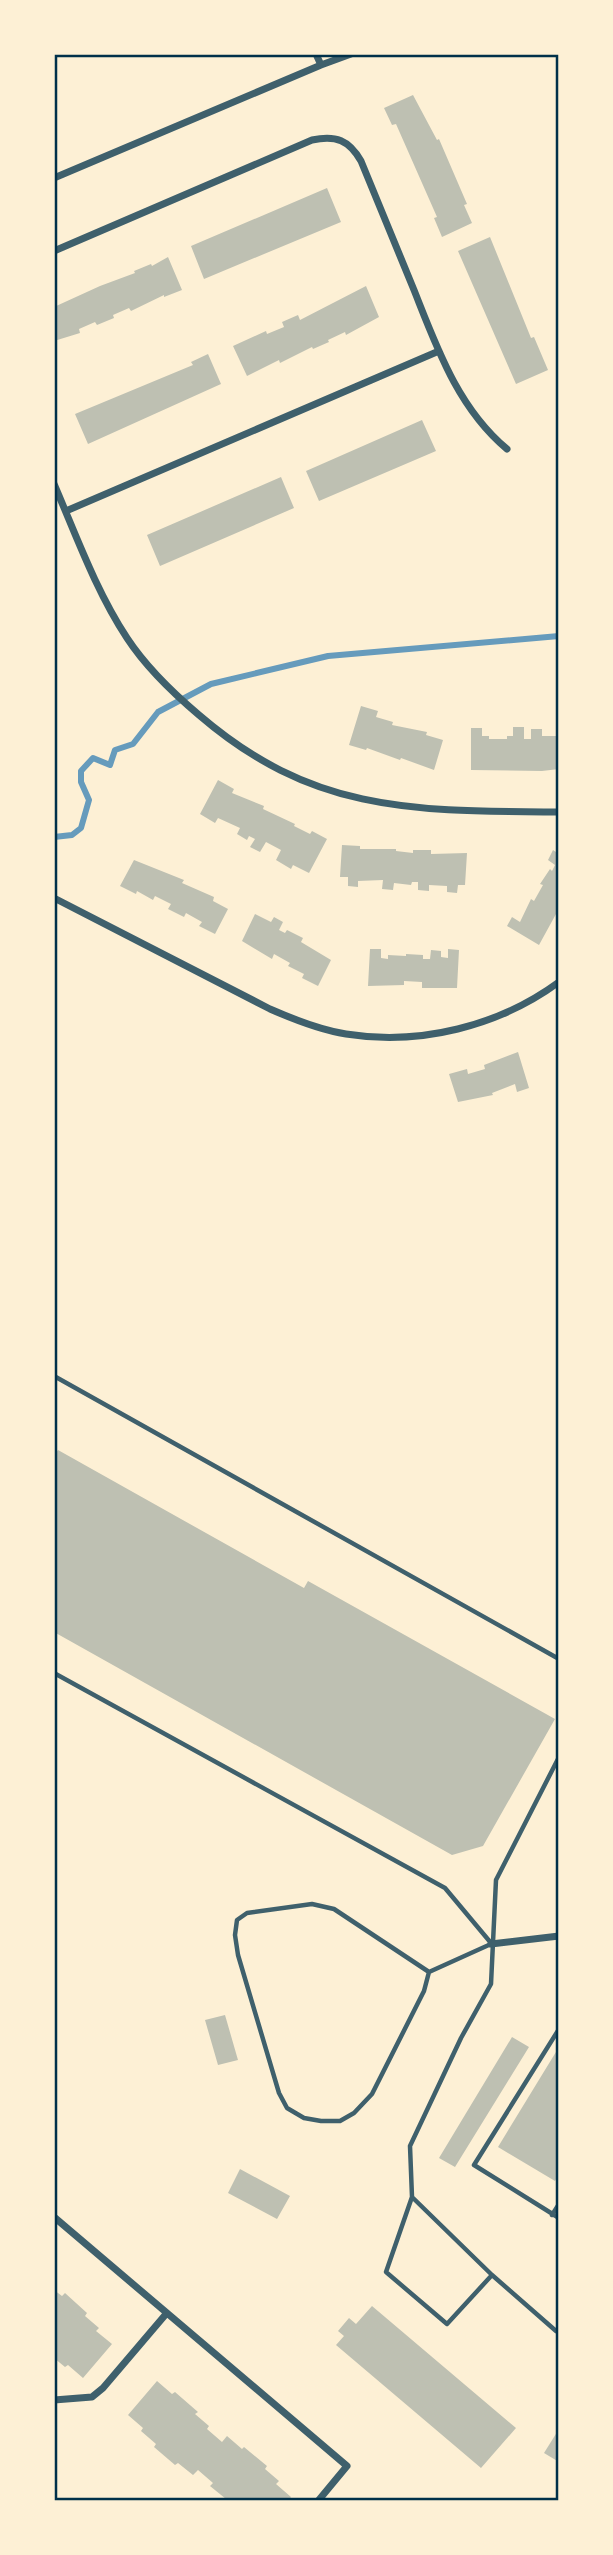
<svg xmlns="http://www.w3.org/2000/svg" width="613" height="2555" viewBox="0 0 613 2555" font-family="'Roboto Condensed',sans-serif">
  <rect width="100%" height="100%" fill="#fdf0d5"/>
  <g fill="none" stroke-linecap="round" stroke-linejoin="round">
    <!-- stream -->
    <path stroke="#669bbc" stroke-width="6" d="M 54,837 L 72,835 L 81,828 L 89,800 L 81,782 L 81,771 L 93,758 L 110,765 L 115,750 L 133,744 L 158,712 L 211,684 L 328,656 L 559,636"/>
  </g>
  <!-- building -->
  <path fill="#bec0b2" d="M 413,95 L 437,140 L 439,139 L 467,204 L 464,205 L 472,223 L 442,237 L 434,218 L 437,217 L 396,124 L 392,125 L 384,108 Z
    M 327,188 L 341,222 L 204,279 L 191,246 Z
    M 490,237 L 531,338 L 534,337 L 548,370 L 516,384 L 458,251 Z
    M 168,257 L 182,290 L 164,297 L 164,295 L 131,311 L 129,308 L 113,315 L 114,318 L 97,325 L 95,322 L 79,329 L 80,333 L 54,341 L 54,307 L 100,286 L 135,273 L 134,271 L 151,264 L 152,266 Z
    M 366,286 L 379,317 L 346,335 L 345,332 L 328,340 L 329,342 L 313,349 L 312,347 L 280,363 L 279,360 L 247,376 L 233,346 L 266,331 L 267,334 L 284,327 L 282,322 L 298,315 L 300,320 Z
    M 208,354 L 221,384 L 88,444 L 75,414 L 193,365 L 191,362 Z
    M 422,420 L 436,451 L 319,501 L 306,471 Z
    M 281,477 L 294,508 L 160,566 L 147,535 Z
    M 361,706 L 378,711 L 376,717 L 393,722 L 392,725 L 427,732 L 426,735 L 443,740 L 434,770 L 401,758 L 400,760 L 367,748 L 366,750 L 349,745 Z
    M 513,727 L 524,727 L 524,739 L 531,739 L 531,729 L 542,729 L 542,736 L 559,736 L 559,769 L 542,771 L 471,770 L 471,728 L 482,728 L 482,736 L 489,736 L 489,739 L 507,739 L 507,736 L 513,736 Z
    M 218,780 L 234,789 L 232,793 L 264,806 L 263,809 L 295,824 L 294,826 L 310,834 L 312,831 L 327,839 L 309,873 L 293,865 L 291,869 L 276,860 L 281,850 L 266,842 L 260,852 L 250,847 L 255,839 L 249,836 L 247,840 L 237,834 L 240,828 L 218,818 L 215,823 L 200,814 Z
    M 342,845 L 360,846 L 360,849 L 396,849 L 396,851 L 413,853 L 413,850 L 431,850 L 431,854 L 467,853 L 465,885 L 458,885 L 457,893 L 447,892 L 447,886 L 429,885 L 429,891 L 418,890 L 418,882 L 412,882 L 411,885 L 394,883 L 393,890 L 382,889 L 383,880 L 358,881 L 358,887 L 348,886 L 348,877 L 340,877 Z
    M 553,850 L 559,854 L 559,916 L 556,914 L 539,945 L 507,926 L 512,917 L 520,922 L 531,899 L 534,901 L 543,885 L 540,884 L 550,869 L 552,871 L 555,865 L 548,860 Z
    M 134,860 L 184,880 L 182,883 L 214,897 L 213,901 L 228,909 L 215,934 L 199,926 L 202,922 L 186,913 L 184,917 L 168,909 L 171,904 L 155,896 L 153,900 L 137,891 L 136,894 L 120,886 Z
    M 255,914 L 271,922 L 274,917 L 283,922 L 279,930 L 285,933 L 287,930 L 303,938 L 301,942 L 331,960 L 318,986 L 302,978 L 304,974 L 288,966 L 290,963 L 274,954 L 272,959 L 242,941 Z
    M 370,949 L 381,949 L 381,958 L 388,959 L 388,955 L 406,956 L 406,954 L 423,955 L 423,959 L 430,959 L 431,950 L 441,951 L 441,957 L 448,958 L 448,949 L 459,950 L 457,988 L 422,988 L 422,982 L 404,981 L 404,985 L 368,986 Z
    M 518,1052 L 529,1088 L 517,1092 L 515,1084 L 492,1093 L 493,1095 L 458,1102 L 449,1074 L 467,1069 L 468,1074 L 485,1069 L 484,1065 Z
    M 58,1450 L 304,1588 L 308,1581 L 555,1719 L 483,1846 L 452,1855 L 54,1632 L 54,1456 Z
    M 225,2015 L 238,2060 L 218,2065 L 205,2020 Z
    M 512,2037 L 529,2047 L 455,2167 L 439,2158 Z
    M 559,2047 L 559,2174 L 555,2181 L 498,2147 Z
    M 240,2169 L 290,2196 L 277,2219 L 228,2193 Z
    M 54,2290 L 62,2296 L 65,2293 L 87,2313 L 85,2316 L 99,2328 L 96,2331 L 112,2344 L 83,2378 L 68,2365 L 65,2367 L 54,2358 Z
    M 372,2306 L 516,2428 L 481,2468 L 336,2345 L 344,2336 L 338,2331 L 349,2318 L 356,2324 Z
    M 157,2381 L 172,2394 L 175,2392 L 198,2412 L 195,2414 L 209,2426 L 207,2429 L 222,2442 L 227,2436 L 242,2449 L 244,2447 L 267,2466 L 265,2469 L 279,2481 L 276,2484 L 291,2497 L 288,2501 L 224,2501 L 226,2499 L 210,2486 L 213,2483 L 198,2470 L 193,2475 L 178,2463 L 175,2465 L 154,2447 L 156,2444 L 141,2431 L 143,2428 L 128,2415 Z
    M 559,2429 L 559,2462 L 544,2453 Z"/>
  <g fill="none" stroke-linecap="round" stroke-linejoin="round">
    <!-- service -->
    <path stroke="#3f606c" stroke-width="4.5" d="M 54,1376 L 559,1659
      M 54,1673 L 445,1888 L 491,1943
      M 429,1972 L 424,1991 L 372,2094 L 354,2113 L 340,2121 L 321,2121 L 304,2118 L 287,2108 L 279,2093 L 238,1955 L 235,1935 L 237,1920 L 247,1913 L 312,1904 L 334,1909 L 429,1972 L 491,1944
      M 559,2029 L 474,2165 L 559,2218
      M 412,2197 L 386,2272 L 447,2324 L 492,2275
      M 552,2215 L 559,2204
      M 556,2331 L 492,2275 L 412,2197 L 410,2146 L 461,2038 L 491,1984 L 496,1880 L 559,1757"/>
    <!-- minor -->
    <path stroke="#3f606c" stroke-width="7" d="M 316,54 L 321,65
      M 54,178 L 321,65 L 351,54
      M 54,251 L 312,140 C 336,135 349,140 361,161 C 379,204 396,247 414,290 C 437,348 458,408 507,449
      M 54,484 C 76,535 96,591 127,638 C 146,667 173,693 199,715 C 314,814 416,811 559,812
      M 66,511 L 439,351
      M 54,898 L 270,1009 C 295,1020 320,1030 346,1034 C 420,1046 499,1026 559,982
      M 491,1944 L 559,1936
      M 54,2217 L 347,2466 L 318,2501
      M 54,2400 L 92,2397 L 103,2388 L 166,2314"/>
  </g>
  <!-- border -->
  <rect width="613" height="2555" fill="none" stroke="#fdf0d5" stroke-width="112"/>
  <rect x="56" y="56" width="501" height="2443" fill="none" stroke="#003049" stroke-width="2.5"/>
</svg>
